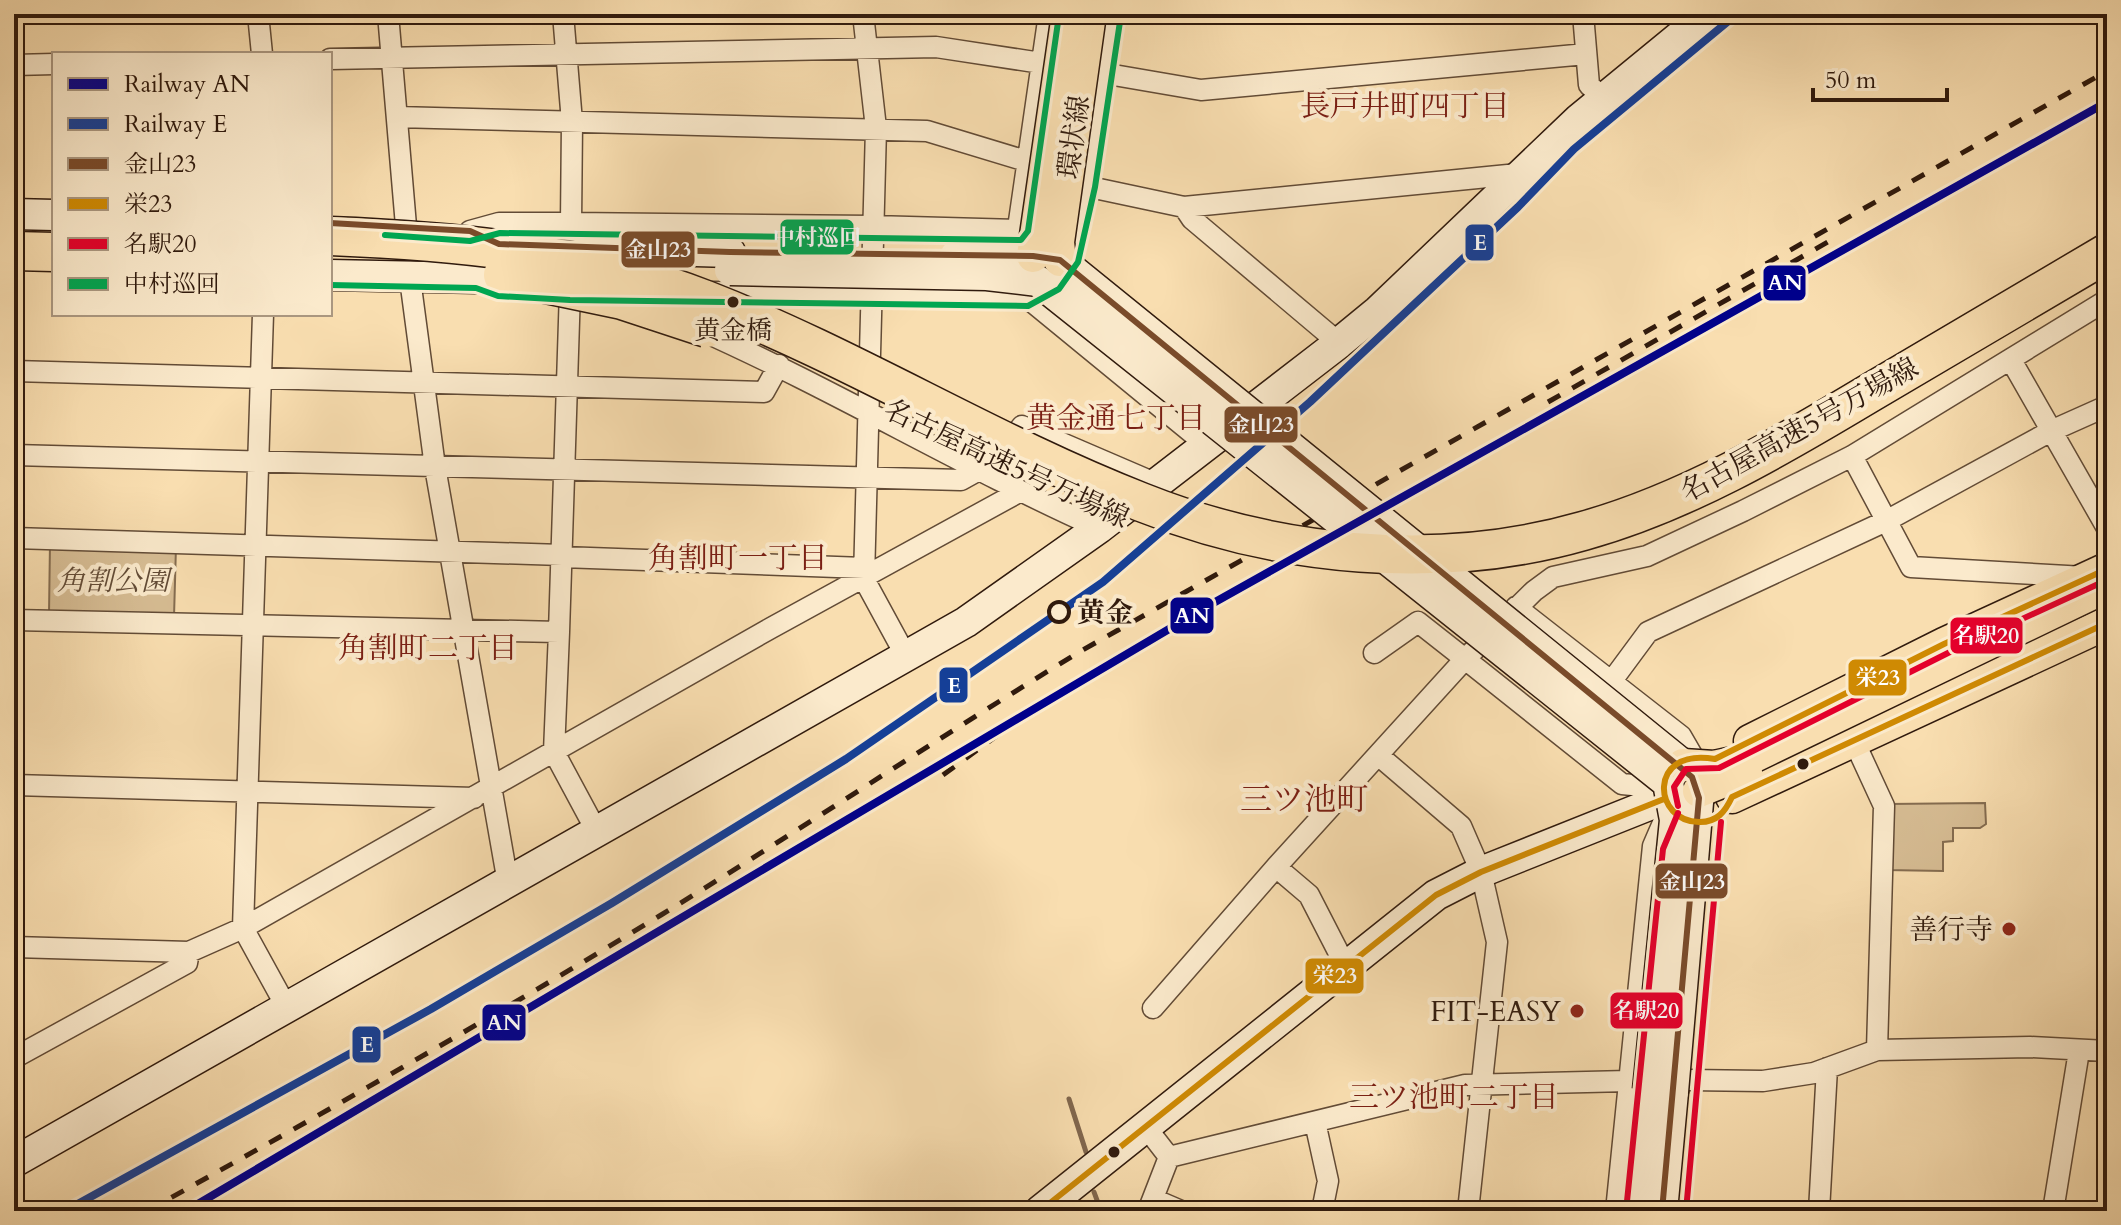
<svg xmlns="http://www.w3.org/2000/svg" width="2121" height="1225" viewBox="0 0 2121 1225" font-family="Cardo,'Noto Serif JP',serif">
  <rect width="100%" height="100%" fill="#f9deb0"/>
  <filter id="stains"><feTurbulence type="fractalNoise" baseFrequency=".0025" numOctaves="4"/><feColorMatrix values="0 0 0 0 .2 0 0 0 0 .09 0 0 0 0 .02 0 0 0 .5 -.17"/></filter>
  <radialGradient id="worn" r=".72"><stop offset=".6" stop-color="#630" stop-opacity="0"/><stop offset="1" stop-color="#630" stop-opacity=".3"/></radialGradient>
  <!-- green -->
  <path fill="#d7bd94" stroke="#846c50" stroke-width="2" d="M 50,543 L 176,546 L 174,617 L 49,614 Z
    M 1985,803 L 1986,824 L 1980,828 L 1953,828 L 1953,841 L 1943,842 L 1943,871 L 1886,870 L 1888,804 Z"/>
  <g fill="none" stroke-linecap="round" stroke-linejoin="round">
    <!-- stream -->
    <path stroke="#80674e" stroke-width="5" d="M 1069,1099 L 1086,1152
      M 1094,1192 L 1101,1211"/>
    <defs>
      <path id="street" d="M 258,14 L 262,54
        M 388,14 L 406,226
        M 563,14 L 572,122 L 571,223
        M 863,14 L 876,128 L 864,579 L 907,658
        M 1583,14 L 1589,85 L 1602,97
        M 330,59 L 936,47 L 1041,63
        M 14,65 L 54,64
        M 1102,73 L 1201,90 L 1586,54
        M 397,117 L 927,131 L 1026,161
        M 1085,186 L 1184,207 L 1518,174
        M 1184,207 L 1192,219 L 1339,343
        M 470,231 L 499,223 L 571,223 L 873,226 L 1018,230 L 1047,235
        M 1016,242 L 1049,14
        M 1069,258 L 1085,186 L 1111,14
        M 410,279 L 435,467 L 508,883
        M 1021,285 L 1025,296 L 1208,446
        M 713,292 L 1025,296 L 1050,284
        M 263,314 L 243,928 L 287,1008
        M 698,329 C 835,390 963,467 1099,528
        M 2011,360 L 2107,528
        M 14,371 L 764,392 L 779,365
        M 14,455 L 961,480 L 979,470
        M 1852,456 L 1911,567 L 2085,577
        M 985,473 L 1022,426 L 1157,484
        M 14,538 L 562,555
        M 562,557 L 864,568
        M 1516,607 L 1681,736 L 1692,755
        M 14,620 L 559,632 L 554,752 L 597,832
        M 559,632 L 570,290 L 576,292
        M 1611,682 L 1648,632 L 1886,521 L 2051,431 L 2107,406
        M 1854,741 L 1884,806 L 1877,1050
        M 1378,755 L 1461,826 L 1481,872 L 1497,942 L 1468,1211
        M 14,785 L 474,798
        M 1663,788 L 1622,784 L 1465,659 L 1534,591 L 1553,577 L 1647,556 L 1743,511 L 1852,456 L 2107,300
        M 1276,867 L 1465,659 L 1418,622 L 1374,653
        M 14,947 L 189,952 L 243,928 L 771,628 L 1019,492
        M 1153,1008 L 1276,867 L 1309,895 L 1345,965
        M 14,1058 L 187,963 L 189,952
        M 1688,1080 L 1763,1081 L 1814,1073 L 1877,1050 L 2030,1047 L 2107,1051
        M 1315,1122 L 1328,1181 L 1322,1211
        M 1145,1126 L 1169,1157 L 1148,1211
        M 1169,1157 L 1465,1085 L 1628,1081
        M 1153,1199 L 1181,1211
        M 1616,1211 L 1653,846 L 1669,809
        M 1819,1211 L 1827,1068
        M 2053,1211 L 2079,1051"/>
      <path id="secondary" d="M 14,214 L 54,215
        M 561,247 L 730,252
        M 330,275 L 478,278 L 500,266 L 521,267
        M 14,1162 L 966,622 L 1099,528 L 1339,343 L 1378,311 L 1579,119 L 1707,14
        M 1040,1211 L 1436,895 L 1481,872 L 1664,799
        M 1635,1211 L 1648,1090
        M 1662,1211 L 1673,1092"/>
      <path id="primary" d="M 1750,741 L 1944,644 L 2107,569
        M 1732,797 L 2107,623"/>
      <path id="highway" d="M 14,251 L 54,252"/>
    </defs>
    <!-- street casing -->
    <use href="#street" stroke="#624b36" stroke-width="23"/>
    <!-- secondary casing -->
    <use href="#secondary" stroke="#301a0d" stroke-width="33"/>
    <!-- primary casing -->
    <use href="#primary" stroke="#301a0d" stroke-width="35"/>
    <!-- highway casing -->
    <use href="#highway" stroke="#301a0d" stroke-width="41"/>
    <!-- street -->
    <use href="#street" stroke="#fbeacc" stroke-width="20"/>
    <!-- secondary -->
    <use href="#secondary" stroke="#fbeacc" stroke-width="30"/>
    <!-- primary -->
    <use href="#primary" stroke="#f9deb0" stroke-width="32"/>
    <!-- highway -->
    <use href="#highway" stroke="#f9deb0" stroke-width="38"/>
    <!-- rail -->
    <path stroke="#301a0d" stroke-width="5" stroke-dasharray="14 14" stroke-linecap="butt" d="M 1548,402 L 1833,239
      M 943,775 L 1032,710
      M 147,1211 C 320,1115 492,1018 661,915 C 802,829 939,737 1081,651 L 2107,71"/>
    <defs>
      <path id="secondary-bridge" d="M 956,255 L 1033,256
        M 1060,260 L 1683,765
        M 730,270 L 987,275 L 1038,281 L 1668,783 L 1675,820 L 1648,1090
        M 1673,1092 L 1699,791"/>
      <path id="primary-bridge" d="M 1033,256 L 1068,14
        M 1060,260 L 1058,242 L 1090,14
        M 1683,765 L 1714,767 L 1746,760 L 2107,586
        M 1699,791 L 1746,772"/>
      <path id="highway-bridge" d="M 330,236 C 458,241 586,253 706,300 C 855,358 992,444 1141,502 C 1279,557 1440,572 1583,531 C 1684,503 1778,448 1868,394 C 1947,347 2027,300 2107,253
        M 503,275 L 622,300 L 707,328"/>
    </defs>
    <!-- secondary-bridge casing -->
    <use href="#secondary-bridge" stroke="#301a0d" stroke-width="33" stroke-linecap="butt"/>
    <!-- primary-bridge casing -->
    <use href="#primary-bridge" stroke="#301a0d" stroke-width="35" stroke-linecap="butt"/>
    <!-- highway-bridge casing -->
    <use href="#highway-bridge" stroke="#301a0d" stroke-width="41" stroke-linecap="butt"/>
    <!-- secondary-bridge -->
    <use href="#secondary-bridge" stroke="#fbeacc" stroke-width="30"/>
    <!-- primary-bridge -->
    <use href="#primary-bridge" stroke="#f9deb0" stroke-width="32"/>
    <!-- highway-bridge -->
    <use href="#highway-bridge" stroke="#f9deb0" stroke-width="38"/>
    <defs>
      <path id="bus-1" d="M 330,223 L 470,231 L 499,244 L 730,252 L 1033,256 L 1060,260 L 1692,777 L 1699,798 L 1662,1211"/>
      <path id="bus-2" d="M 2107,569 L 1944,644 L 1715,759 C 1646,747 1653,823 1700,822 C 1717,822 1725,812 1732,797 L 2107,623
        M 1040,1211 L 1436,895 L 1481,872 L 1664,799"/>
      <path id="bus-3" d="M 1678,806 L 1674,787 L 1686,769 L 1719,768 L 1948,653 L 2107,580
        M 1626,1211 L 1663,849 L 1678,813
        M 1686,1211 L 1721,822"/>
      <path id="bus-4" d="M 385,235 L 470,241 L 500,233 L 1021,240 L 1028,231 L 1059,15
        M 330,285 L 476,288 L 498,296 L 570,300 L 1028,306 L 1059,289 L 1078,262 L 1095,187 L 1121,15"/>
    </defs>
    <!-- bus-1 casing -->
    <use href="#bus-1" stroke="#fbeacc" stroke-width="12"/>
    <!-- bus-2 casing -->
    <use href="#bus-2" stroke="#fbeacc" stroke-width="12"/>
    <!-- bus-3 casing -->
    <use href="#bus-3" stroke="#fbeacc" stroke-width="12"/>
    <!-- bus-4 casing -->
    <use href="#bus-4" stroke="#fbeacc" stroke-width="12"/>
    <!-- bus-1 -->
    <use href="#bus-1" stroke="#7a4b2a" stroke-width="6"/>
    <!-- bus-2 -->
    <use href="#bus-2" stroke="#cf8a03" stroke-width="6"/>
    <!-- bus-3 -->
    <use href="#bus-3" stroke="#e4002b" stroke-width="6"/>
    <!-- bus-4 -->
    <use href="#bus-4" stroke="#00a651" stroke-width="6"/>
    <defs>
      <path id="rail-1" d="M 186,1211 L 1208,606 L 2107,102"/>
      <path id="rail-2" d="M 65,1211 L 431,1009 L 612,903 L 846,759 L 1103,582 L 1310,402 L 1518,207 L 1574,149 L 1737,14"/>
    </defs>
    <!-- rail-1 casing -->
    <use href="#rail-1" stroke="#fbeacc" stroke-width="14"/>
    <!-- rail-2 casing -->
    <use href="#rail-2" stroke="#fbeacc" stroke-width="14"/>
    <!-- rail-1 -->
    <use href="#rail-1" stroke="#00008b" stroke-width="8"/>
    <!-- rail-2 -->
    <use href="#rail-2" stroke="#153f97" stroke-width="8"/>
  </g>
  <!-- markers -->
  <g fill="#301a0d" stroke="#fbeacc" stroke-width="3">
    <circle cx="733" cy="302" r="7"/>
    <circle cx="1803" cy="764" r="7"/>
    <circle cx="1114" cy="1152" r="7"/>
  </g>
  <circle fill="#fbeacc" stroke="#301a0d" stroke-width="4" cx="1059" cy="612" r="10"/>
  <g fill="#8f2418" stroke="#fbeacc" stroke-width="3">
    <circle cx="2009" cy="929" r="8"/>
    <circle cx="1577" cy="1011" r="8"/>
  </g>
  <g text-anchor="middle" stroke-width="8" stroke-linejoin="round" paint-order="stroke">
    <!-- bus labels -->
    <g font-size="26" fill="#301a0d" stroke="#fbeacc">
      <text x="733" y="339">黄金橋</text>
    </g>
    <!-- street labels -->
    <g font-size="28" fill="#301a0d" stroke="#fbeacc">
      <text transform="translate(1073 137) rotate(-82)" y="10">環状線</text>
      <text transform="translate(1799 429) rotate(-29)" y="10">名古屋高速5号万場線</text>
      <text transform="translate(1007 463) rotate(25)" y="10">名古屋高速5号万場線</text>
    </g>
    <!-- park labels -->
    <g font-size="28" font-style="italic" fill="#624b36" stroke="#fbeacc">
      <text x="113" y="590">角割公園</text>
    </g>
    <!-- stop labels -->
    <g font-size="28" font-weight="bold" fill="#301a0d" stroke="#fbeacc" text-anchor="start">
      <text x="1077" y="622">黄金</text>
    </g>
    <!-- poi labels -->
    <g font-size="28" fill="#301a0d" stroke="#fbeacc" text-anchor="end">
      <text x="1993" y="939">善行寺</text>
      <text x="1561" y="1021">FIT-EASY</text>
    </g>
    <!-- neighbourhood labels -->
    <g font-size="30" fill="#7a1f14" stroke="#fbeacc">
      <text x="1405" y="116">長戸井町四丁目</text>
      <text x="1116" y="428">黄金通七丁目</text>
      <text x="738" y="568">角割町一丁目</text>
      <text x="428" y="658">角割町二丁目</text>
      <text x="1454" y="1107">三ツ池町二丁目</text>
    </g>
    <!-- quarter labels -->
    <g font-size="32" fill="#7a1f14" stroke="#fbeacc">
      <text x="1304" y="810">三ツ池町</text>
    </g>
  </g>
  <g stroke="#fbeacc" stroke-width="3">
    <rect x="779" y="218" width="76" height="38" rx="8" fill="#00a651"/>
    <rect x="1464" y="223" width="31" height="39" rx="8" fill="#153f97"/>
    <rect x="620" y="230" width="76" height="39" rx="8" fill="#7a4b2a"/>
    <rect x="1762" y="264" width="45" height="38" rx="8" fill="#00008b"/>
    <rect x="1223" y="405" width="76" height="39" rx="8" fill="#7a4b2a"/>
    <rect x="1169" y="596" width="46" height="39" rx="8" fill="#00008b"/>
    <rect x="1949" y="616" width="75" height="39" rx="8" fill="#e4002b"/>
    <rect x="1847" y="658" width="61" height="39" rx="8" fill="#cf8a03"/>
    <rect x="938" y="666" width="31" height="38" rx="8" fill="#153f97"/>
    <rect x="1654" y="862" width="75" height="38" rx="8" fill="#7a4b2a"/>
    <rect x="1304" y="957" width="61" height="38" rx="8" fill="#cf8a03"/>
    <rect x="1609" y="991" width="75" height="39" rx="8" fill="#e4002b"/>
    <rect x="481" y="1003" width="46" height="39" rx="8" fill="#00008b"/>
    <rect x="351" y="1025" width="31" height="39" rx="8" fill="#153f97"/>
  </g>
  <g font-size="22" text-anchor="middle" font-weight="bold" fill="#fff">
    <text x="817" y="245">中村巡回</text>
    <text x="1480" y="250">E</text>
    <text x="658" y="257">金山23</text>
    <text x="1785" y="290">AN</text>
    <text x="1261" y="432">金山23</text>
    <text x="1192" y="623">AN</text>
    <text x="1986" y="643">名駅20</text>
    <text x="1878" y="685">栄23</text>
    <text x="954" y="693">E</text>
    <text x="1692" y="889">金山23</text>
    <text x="1335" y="983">栄23</text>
    <text x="1646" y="1018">名駅20</text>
    <text x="504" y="1030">AN</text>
    <text x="367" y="1052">E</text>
  </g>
  <!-- margin -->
  <rect width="2121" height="1225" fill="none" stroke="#f9deb0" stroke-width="48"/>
  <rect x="16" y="16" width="2089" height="1193" fill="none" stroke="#301a0d" stroke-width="4"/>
  <rect x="24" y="24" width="2073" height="1177" fill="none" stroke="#301a0d" stroke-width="2"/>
  <!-- legend -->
  <rect x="52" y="52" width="280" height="264" fill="#fbeacc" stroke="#aa9780" stroke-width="2"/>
  <rect x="68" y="78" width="40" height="12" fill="#00008b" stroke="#aa9780" stroke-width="2"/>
  <text x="124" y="92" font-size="24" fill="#301a0d">Railway AN</text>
  <rect x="68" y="118" width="40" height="12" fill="#153f97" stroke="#aa9780" stroke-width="2"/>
  <text x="124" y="132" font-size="24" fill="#301a0d">Railway E</text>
  <rect x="68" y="158" width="40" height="12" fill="#7a4b2a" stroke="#aa9780" stroke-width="2"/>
  <text x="124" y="172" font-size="24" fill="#301a0d">金山23</text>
  <rect x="68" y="198" width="40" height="12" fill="#cf8a03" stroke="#aa9780" stroke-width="2"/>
  <text x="124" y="212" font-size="24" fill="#301a0d">栄23</text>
  <rect x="68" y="238" width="40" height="12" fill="#e4002b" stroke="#aa9780" stroke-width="2"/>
  <text x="124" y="252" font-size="24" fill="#301a0d">名駅20</text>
  <rect x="68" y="278" width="40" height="12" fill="#00a651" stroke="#aa9780" stroke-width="2"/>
  <text x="124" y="292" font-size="24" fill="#301a0d">中村巡回</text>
  <!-- scale -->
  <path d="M1813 88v12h134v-12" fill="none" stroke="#301a0d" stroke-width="4"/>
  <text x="1825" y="88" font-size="24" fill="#301a0d" stroke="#fbeacc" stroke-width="6" paint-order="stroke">50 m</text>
  <rect width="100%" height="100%" filter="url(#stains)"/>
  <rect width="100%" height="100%" fill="url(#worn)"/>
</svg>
